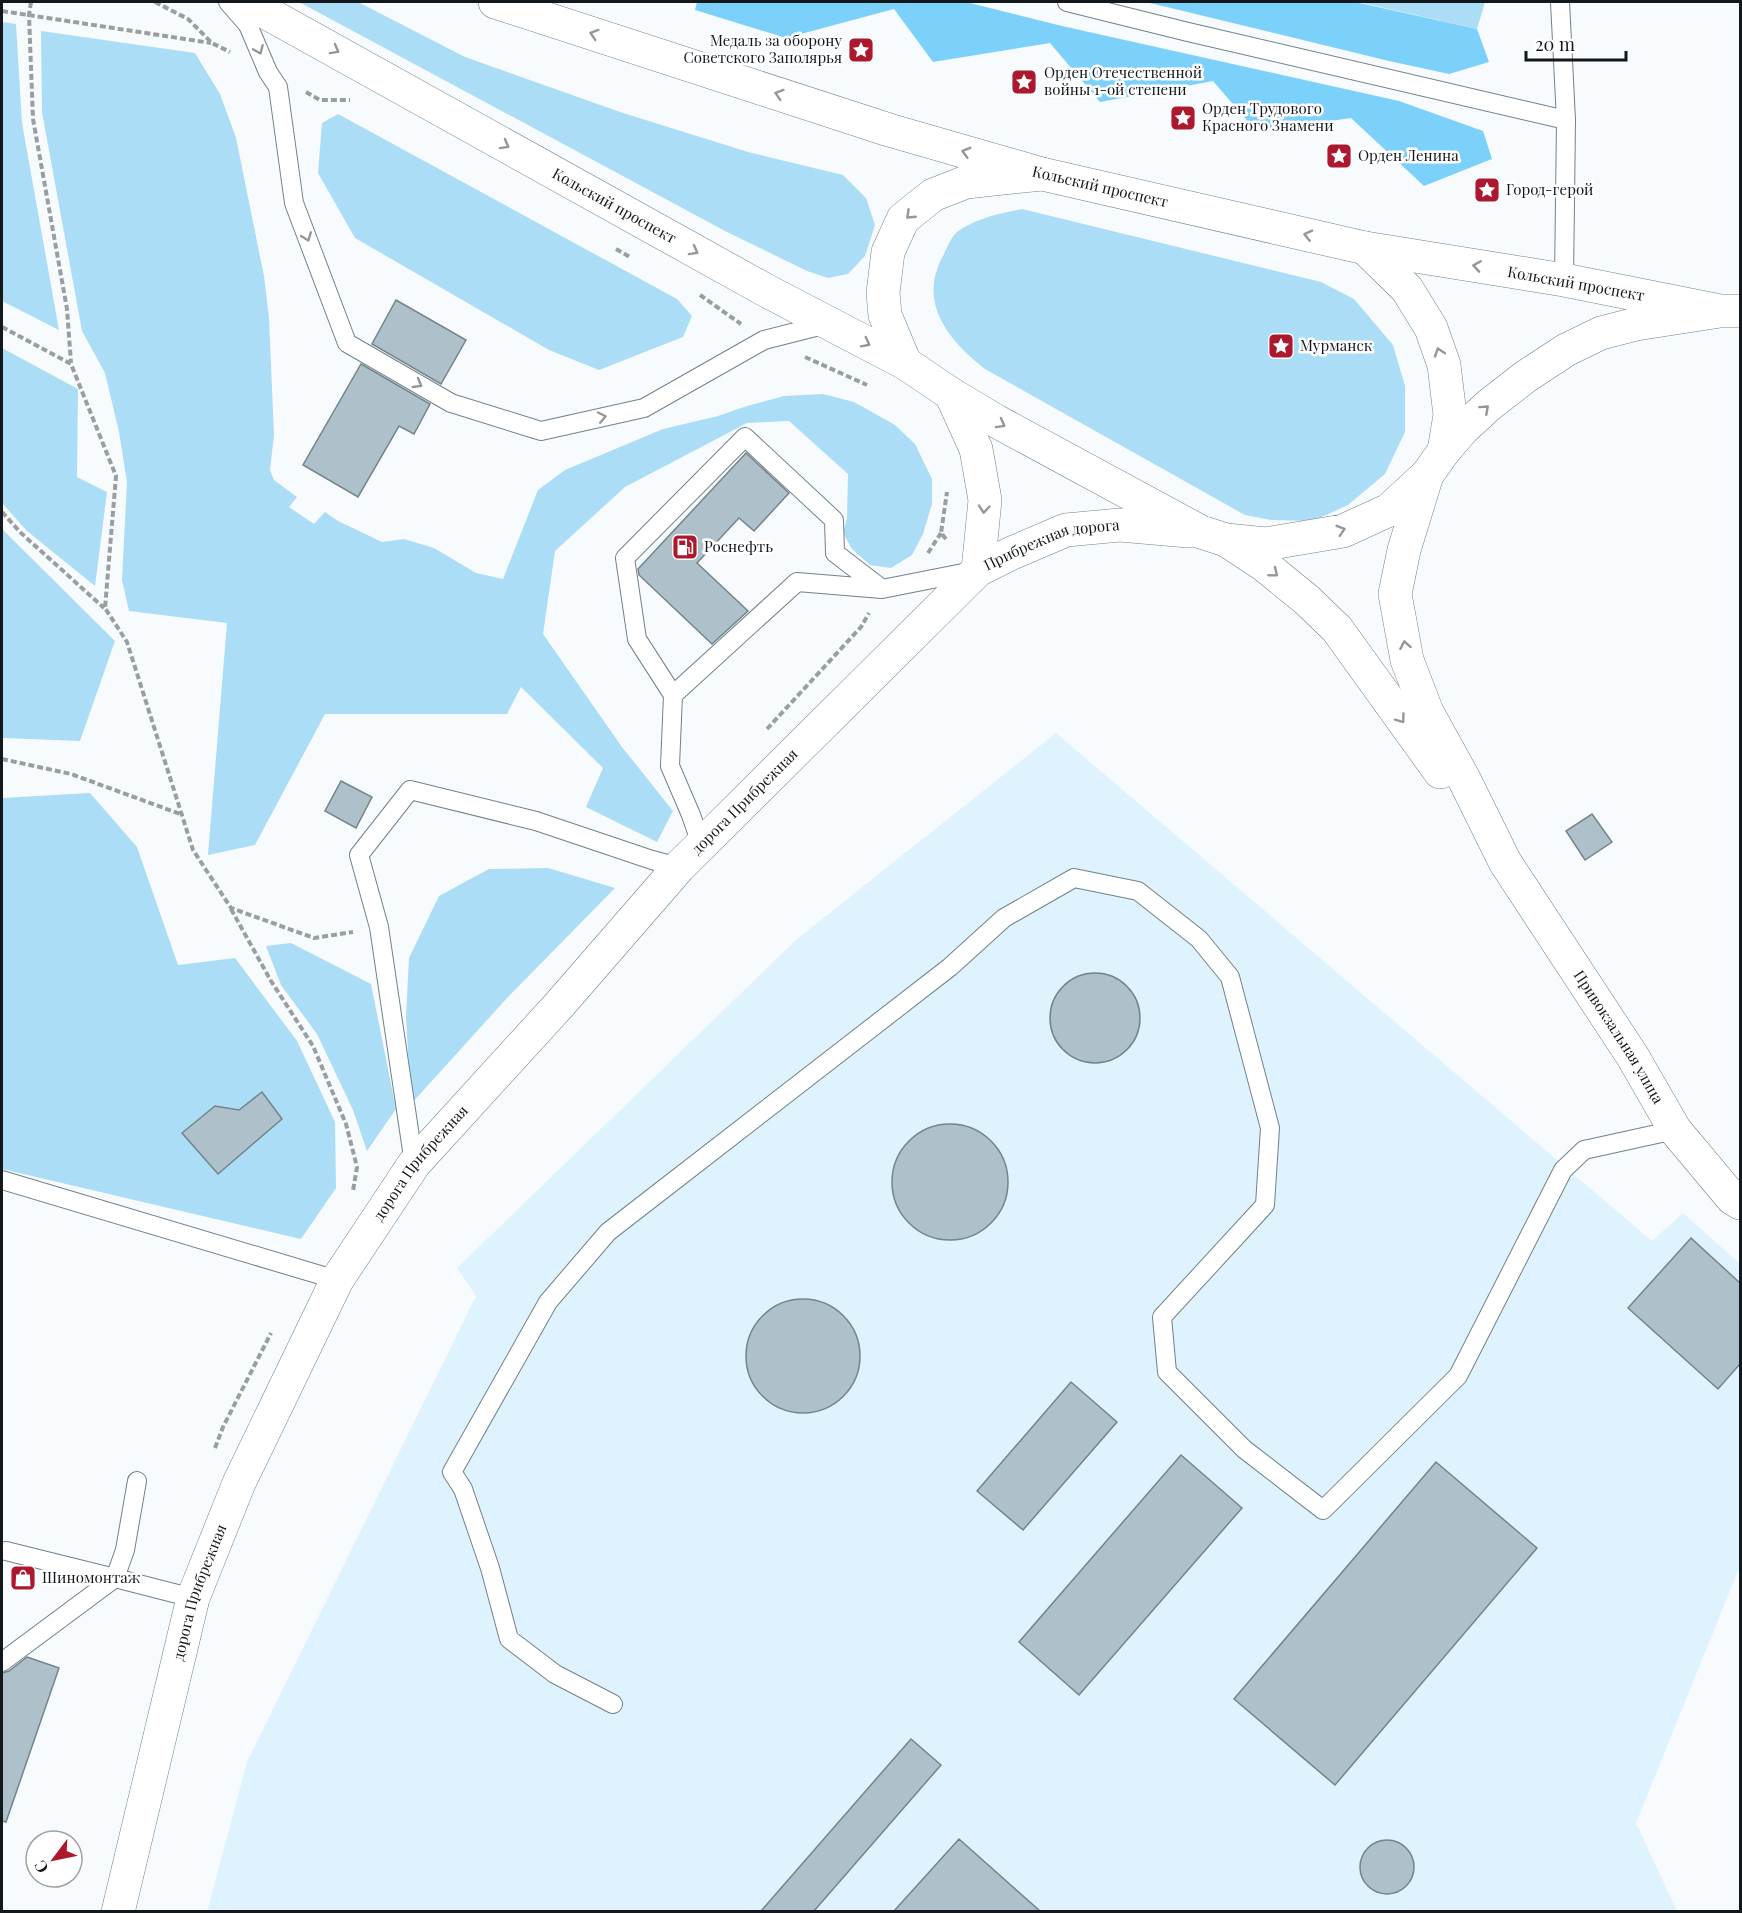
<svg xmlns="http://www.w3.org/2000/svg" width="1742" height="1913" viewBox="0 0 1742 1913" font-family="'Playfair Display',serif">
  <rect width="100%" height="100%" fill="#f7fbfd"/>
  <!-- built -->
  <path fill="#def3fe" d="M 1056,733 L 1652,1241 L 1683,1213 L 1740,1264 L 1740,1566 L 1636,1823 L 1677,1911 L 207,1912 L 247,1762 L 476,1296 L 457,1268 L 797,939 Z"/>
  <!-- green -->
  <path fill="#acddf6" d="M 299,2 L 358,2 L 465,57 L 620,112 L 748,152 L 843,175 L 866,198 L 875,225 L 865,256 L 848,274 L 828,278 L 807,271 L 725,231 Z
    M 1358,2 L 1485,2 L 1477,29 Z
    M 2,22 L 16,24 L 22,123 L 59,330 L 2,301 Z
    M 41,31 L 195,53 L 220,94 L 236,138 L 264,276 L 269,318 L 274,435 L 270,470 L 274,480 L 297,497 L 289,507 L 314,524 L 325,512 L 338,521 L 382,542 L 404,539 L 434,548 L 476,573 L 503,579 L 538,490 L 565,470 L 663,429 L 718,416 L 747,406 L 784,396 L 823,394 L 854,402 L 895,425 L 915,444 L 932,479 L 932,504 L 923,534 L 912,555 L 891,568 L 870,565 L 852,549 L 843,533 L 847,518 L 848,474 L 789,421 L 747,423 L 625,487 L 555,551 L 543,634 L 622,747 L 673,811 L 657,842 L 586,807 L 603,768 L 521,687 L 507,714 L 325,714 L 255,845 L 208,855 L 227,623 L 129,611 L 122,580 L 127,482 L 119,432 L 105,373 L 82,331 L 42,112 Z
    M 338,114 L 677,299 L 692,316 L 683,337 L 599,370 L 549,350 L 355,238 L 318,173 L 322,123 Z
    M 1022,209 L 1321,282 L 1354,299 L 1393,345 L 1405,386 L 1405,432 L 1385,474 L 1348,505 L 1313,521 L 1271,520 L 1245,515 L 985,369 C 949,341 917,303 943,256 C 947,248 951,237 957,232 C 977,218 999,214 1022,209 Z
    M 2,348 L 78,389 L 77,477 L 107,492 L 95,586 L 27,531 L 2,503 Z
    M 2,529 L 115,641 L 80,741 L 2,738 Z
    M 90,793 L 137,847 L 178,965 L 235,958 L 297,1041 L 335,1122 L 336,1188 L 301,1239 L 2,1169 L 2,798 Z
    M 548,868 L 615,888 L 507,998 L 411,1104 L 406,1017 L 409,958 L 439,896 L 489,869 Z
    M 291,943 L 371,984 L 396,1109 L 367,1151 L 353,1110 L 317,1034 L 281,985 L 266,946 Z"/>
  <!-- forest -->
  <path fill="#7cd1fb" d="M 697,2 L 966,2 L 1062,26 L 1399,101 L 1483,131 L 1492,159 L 1424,186 L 1351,118 L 1257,132 L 1213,81 L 1100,102 L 1050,43 L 933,62 L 894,9 L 786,38 L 695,10 Z
    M 1146,2 L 1355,2 L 1477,29 L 1489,62 L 1449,74 L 1389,61 Z"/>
  <!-- building -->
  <path fill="#aec0c9" stroke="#73848c" stroke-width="1.5" d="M 396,300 L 466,340 L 441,384 L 372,344 Z
    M 361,364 L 430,404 L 414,434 L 399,426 L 358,497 L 303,465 Z
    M 746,453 L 789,493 L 754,531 L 739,518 L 697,563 L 748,611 L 712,644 L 639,575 L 638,569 Z
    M 341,781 L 372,797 L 356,828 L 325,811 Z
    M 1592,814 L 1612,842 L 1585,860 L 1566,831 Z
    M1050 1018a45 45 0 1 1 90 0a45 45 0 1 1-90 0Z
    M 262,1092 L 282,1119 L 218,1174 L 182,1133 L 215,1106 L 239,1110 Z
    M892 1182a58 58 0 1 1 116 0a58 58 0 1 1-116 0Z
    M 1691,1238 L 1740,1283 L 1740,1364 L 1718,1389 L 1628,1308 Z
    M746 1356a57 57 0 1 1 114 0a57 57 0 1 1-114 0Z
    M 1071,1382 L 1117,1422 L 1023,1530 L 977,1491 Z
    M 1181,1455 L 1242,1508 L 1079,1695 L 1019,1642 Z
    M 1436,1462 L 1537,1548 L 1335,1785 L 1234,1699 Z
    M 27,1657 L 59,1668 L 6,1822 L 2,1821 L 2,1673 L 9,1671 Z
    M 911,1739 L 941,1765 L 814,1911 L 761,1911 Z
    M 959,1839 L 1040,1911 L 894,1911 Z
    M1360 1867a27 27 0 1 1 54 0a27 27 0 1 1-54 0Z"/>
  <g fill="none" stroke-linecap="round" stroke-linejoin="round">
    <defs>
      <path id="lane" d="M 228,2 L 248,25 L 268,72 L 278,87 L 294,203 L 347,343 L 451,403 L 541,431 L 644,408 L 764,340 L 827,324
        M 1067,2 L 1188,32 L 1566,120
        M 1560,2 L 1566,120 L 1564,280
        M 673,695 L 797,582 L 882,589 L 973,571
        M 701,844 L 691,815 L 670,766 L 673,695 L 637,639 L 625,558 L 745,437 L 834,520 L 835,553 L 882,589
        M 414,1164 L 379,927 L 359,855 L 410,790 L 536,821 L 652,860 L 679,867
        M 2,1180 L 337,1280
        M 137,1481 L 125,1550 L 115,1578 L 193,1598
        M 2,1662 L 115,1578 L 6,1551
        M 613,1704 L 555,1674 L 509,1639 L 490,1568 L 463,1489 L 452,1472 L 548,1302 L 608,1232 L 950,967 L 1004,918 L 1074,878 L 1138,891 L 1199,939 L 1230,977 L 1270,1128 L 1265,1205 L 1162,1317 L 1167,1372 L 1244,1449 L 1323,1510 L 1458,1376 L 1563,1170 L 1584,1150 L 1675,1130"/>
      <g id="street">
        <path id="s1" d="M 1427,475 L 1404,550 L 1395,594 L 1407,660 L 1427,712 L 1464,779 L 1505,862 L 1633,1057 L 1675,1130 L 1732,1198 L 1740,1203"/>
        <path d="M 1226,540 L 1264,565 L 1307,600 L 1337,629 L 1440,772"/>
      </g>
      <g id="primary">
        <path id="s2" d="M 247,2 L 767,291 L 905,363"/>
        <path d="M 495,2 L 889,130 L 1042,174"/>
      </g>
      <g id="highway">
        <path d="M 1365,248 L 1407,289 L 1431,328 L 1444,365 L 1450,415 L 1444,451"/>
        <path d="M 1720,311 L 1564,280 L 1365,248 L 1042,174 L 966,182 L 933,195 L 903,219 L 888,252 L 883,293 L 885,315 L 905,363 L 951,394 L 996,421 L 1201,532 L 1226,540 L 1266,544 L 1343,531 L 1389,510 L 1427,475 L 1444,451 L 1463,429 L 1489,405 L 1525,377 L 1566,350 L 1601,333 L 1636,324 L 1720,311 L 1740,311"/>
        <path d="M 951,394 L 976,449 L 985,500 L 978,570"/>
        <path id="s3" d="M 118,1912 L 193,1598 L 239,1483 L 337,1280 L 414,1164 L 560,1004 L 679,867 L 978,570 L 1012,553 L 1066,530 L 1120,525 L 1188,531"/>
      </g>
    </defs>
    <!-- lane casing -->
    <use href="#lane" stroke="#71828a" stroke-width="20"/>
    <!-- street casing -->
    <use href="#street" stroke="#71828a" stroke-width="34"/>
    <!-- primary casing -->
    <use href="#primary" stroke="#71828a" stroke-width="34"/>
    <!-- highway casing -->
    <use href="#highway" stroke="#71828a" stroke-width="34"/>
    <!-- path -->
    <path stroke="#999ea1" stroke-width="4" stroke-dasharray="6 3" stroke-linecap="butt" d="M 31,2 L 29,15 L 33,119 L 67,309 L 71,363
      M 155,2 L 188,19 L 212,43 L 230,52
      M 2,11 L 211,43
      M 306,92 L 320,100 L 350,100
      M 616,249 L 630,257
      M 700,295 L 741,324
      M 2,327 L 71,364 L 116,476 L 105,608 L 127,642 L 193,850 L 231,908 L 314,938 L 353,932
      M 805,357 L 867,385
      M 2,512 L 21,533 L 104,608
      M 946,539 L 941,533 L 947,492
      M 928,553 L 941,533
      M 767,729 L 861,627 L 869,613
      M 2,759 L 71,774 L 183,815
      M 231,909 L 271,981 L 313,1046 L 346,1124 L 357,1167 L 353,1191
      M 215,1448 L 223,1427 L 271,1333"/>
    <!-- lane -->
    <use href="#lane" stroke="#fff" stroke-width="18"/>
    <!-- street -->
    <use href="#street" stroke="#fff" stroke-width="33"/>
    <!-- primary -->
    <use href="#primary" stroke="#fff" stroke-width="33"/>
    <!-- highway -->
    <use href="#highway" stroke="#fff" stroke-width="33"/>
  </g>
  <!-- one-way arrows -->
  <defs><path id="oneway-chevron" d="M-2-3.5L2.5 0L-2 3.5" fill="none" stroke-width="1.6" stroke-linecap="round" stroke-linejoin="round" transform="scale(1.5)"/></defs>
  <g stroke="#949799">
    <use href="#oneway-chevron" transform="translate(594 34) rotate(-162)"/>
    <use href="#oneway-chevron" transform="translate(259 50) rotate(67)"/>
    <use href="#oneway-chevron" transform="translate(335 50) rotate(29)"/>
    <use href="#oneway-chevron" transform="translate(779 94) rotate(-162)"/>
    <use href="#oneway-chevron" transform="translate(505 145) rotate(29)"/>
    <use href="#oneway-chevron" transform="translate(966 152) rotate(-164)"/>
    <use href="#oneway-chevron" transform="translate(910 215) rotate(137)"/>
    <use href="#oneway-chevron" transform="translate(1308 235) rotate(-167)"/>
    <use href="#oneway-chevron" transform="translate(307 237) rotate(69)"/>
    <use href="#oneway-chevron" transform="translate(694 251) rotate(29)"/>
    <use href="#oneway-chevron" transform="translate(1477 266) rotate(-171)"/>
    <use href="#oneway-chevron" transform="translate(866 343) rotate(27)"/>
    <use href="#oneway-chevron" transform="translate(1439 352) rotate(-108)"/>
    <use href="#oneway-chevron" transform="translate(418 384) rotate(30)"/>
    <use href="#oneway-chevron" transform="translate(1485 409) rotate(-42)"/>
    <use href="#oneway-chevron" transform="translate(602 417) rotate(-12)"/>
    <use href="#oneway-chevron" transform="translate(1001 424) rotate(29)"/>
    <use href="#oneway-chevron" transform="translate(984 509) rotate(95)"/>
    <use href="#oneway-chevron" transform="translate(1341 530) rotate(-17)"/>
    <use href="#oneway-chevron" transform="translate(1274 573) rotate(39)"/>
    <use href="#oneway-chevron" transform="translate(1405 645) rotate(-100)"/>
    <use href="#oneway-chevron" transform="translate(1401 719) rotate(54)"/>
  </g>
  <!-- icons -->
  <defs>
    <symbol id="sight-square" viewBox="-11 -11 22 22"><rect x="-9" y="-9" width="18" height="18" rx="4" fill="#ac182e" stroke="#fff"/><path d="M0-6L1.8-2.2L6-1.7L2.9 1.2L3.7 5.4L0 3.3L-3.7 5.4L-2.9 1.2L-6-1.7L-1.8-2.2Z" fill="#fff"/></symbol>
    <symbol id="fuel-square" viewBox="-11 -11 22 22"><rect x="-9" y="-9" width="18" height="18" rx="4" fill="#ac182e" stroke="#fff"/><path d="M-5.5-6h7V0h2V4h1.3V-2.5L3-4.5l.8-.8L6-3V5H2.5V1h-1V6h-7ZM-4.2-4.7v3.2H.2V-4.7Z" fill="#fff"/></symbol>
    <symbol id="shop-square" viewBox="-11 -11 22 22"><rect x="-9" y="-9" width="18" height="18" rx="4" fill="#ac182e" stroke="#fff"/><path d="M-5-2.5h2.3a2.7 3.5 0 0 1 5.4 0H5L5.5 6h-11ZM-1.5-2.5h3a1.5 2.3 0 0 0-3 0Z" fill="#fff"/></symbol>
  </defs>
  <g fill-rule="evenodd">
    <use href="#sight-square" x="846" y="35" width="30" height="30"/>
    <use href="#sight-square" x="1009" y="67" width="30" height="30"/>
    <use href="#sight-square" x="1168" y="103" width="30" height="30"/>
    <use href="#sight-square" x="1324" y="141" width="30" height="30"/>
    <use href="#sight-square" x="1472" y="175" width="30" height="30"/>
    <use href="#sight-square" x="1266" y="331" width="30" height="30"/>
    <use href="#fuel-square" x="670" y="532" width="30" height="30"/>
    <use href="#shop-square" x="8" y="1563" width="30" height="30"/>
  </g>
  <g text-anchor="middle" stroke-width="5" stroke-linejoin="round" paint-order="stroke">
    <!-- poi labels -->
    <g font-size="15" fill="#12181c" stroke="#fff" text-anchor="start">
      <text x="842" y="46" text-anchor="end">Медаль за оборону<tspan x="842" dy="17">Советского Заполярья</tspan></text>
      <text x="1044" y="78">Орден Отечественной<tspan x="1044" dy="17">войны 1-ой степени</tspan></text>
      <text x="1202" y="114">Орден Трудового<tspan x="1202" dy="17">Красного Знамени</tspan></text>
      <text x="1358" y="161">Орден Ленина</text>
      <text x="1506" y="195">Город-герой</text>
      <text x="1300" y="351">Мурманск</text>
      <text x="704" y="552">Роснефть</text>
      <text x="42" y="1583">Шиномонтаж</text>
    </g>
    <!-- street labels -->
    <g font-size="15" fill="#12181c" stroke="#fff">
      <text transform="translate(1100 187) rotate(13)" y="5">Кольский проспект</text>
      <text dy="5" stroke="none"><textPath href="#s2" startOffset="420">Кольский проспект</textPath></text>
      <text transform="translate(1576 284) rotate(10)" y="5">Кольский проспект</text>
      <text dy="5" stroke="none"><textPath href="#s3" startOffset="1710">Прибрежная дорога</textPath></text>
      <text dy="5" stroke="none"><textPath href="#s3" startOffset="1302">дорога Прибрежная</textPath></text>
      <text dy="5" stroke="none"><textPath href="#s1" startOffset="624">Привокзальная улица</textPath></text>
      <text dy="5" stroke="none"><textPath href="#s3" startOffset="816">дорога Прибрежная</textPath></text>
      <text dy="5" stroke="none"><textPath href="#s3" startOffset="330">дорога Прибрежная</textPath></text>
    </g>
  </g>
  <!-- border -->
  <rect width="1742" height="1913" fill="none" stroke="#12181c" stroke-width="6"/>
  <!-- north arrow -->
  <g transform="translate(54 1859) rotate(238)"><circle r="28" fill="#ffffff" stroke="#a0a3a4" stroke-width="1.5"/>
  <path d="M0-4.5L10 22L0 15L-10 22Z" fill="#ac182e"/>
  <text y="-9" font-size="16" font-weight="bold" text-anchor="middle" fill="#12181c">С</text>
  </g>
  <!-- scale -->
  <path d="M1526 51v9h100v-9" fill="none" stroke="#12181c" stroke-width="3"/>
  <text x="1535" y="51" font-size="18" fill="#12181c" stroke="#ffffff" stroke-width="4.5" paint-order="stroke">20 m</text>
</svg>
